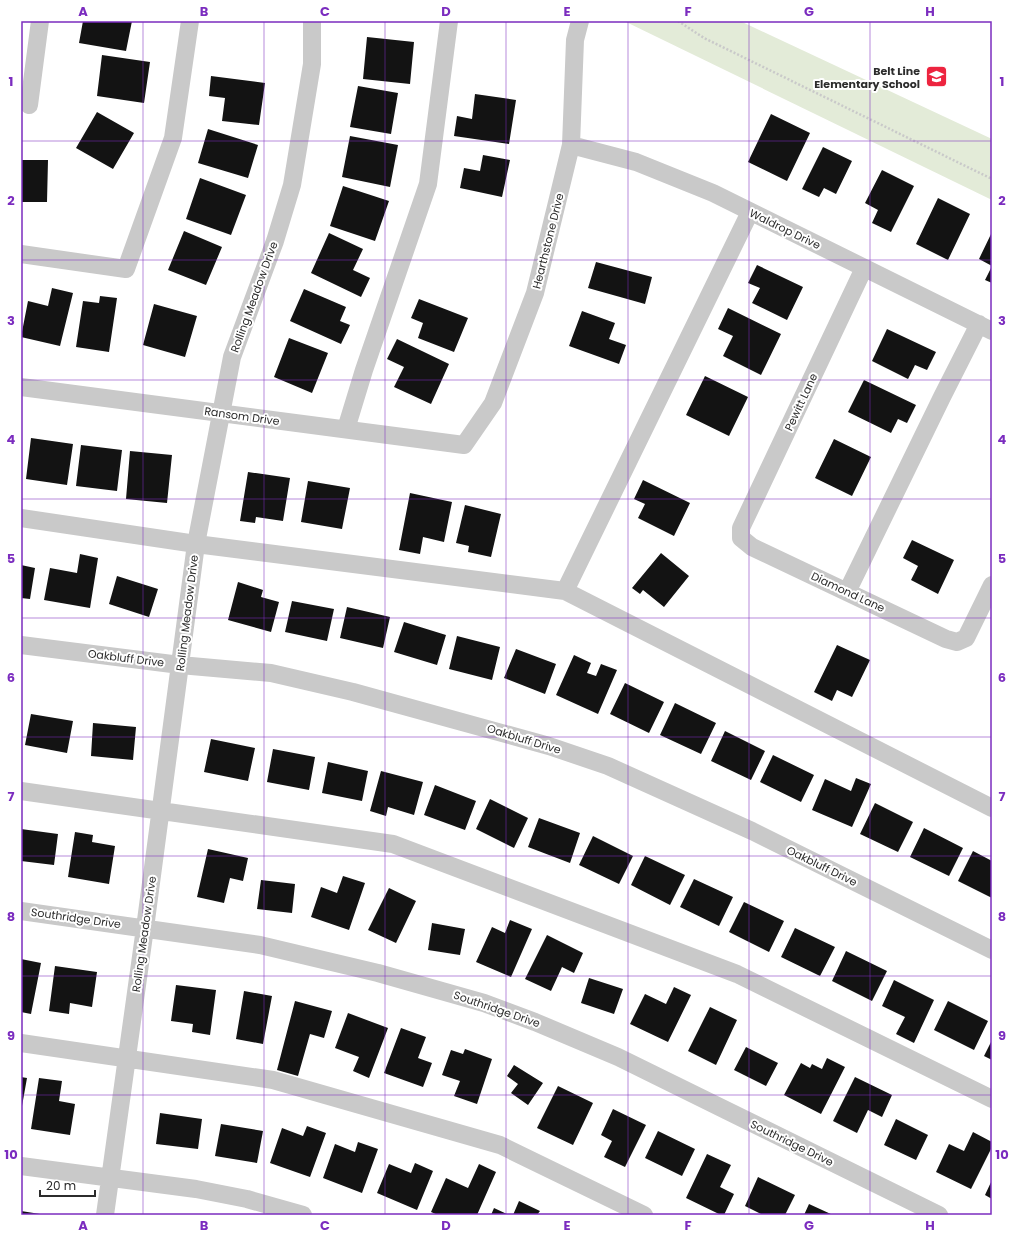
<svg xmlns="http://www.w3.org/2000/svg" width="1013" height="1236" viewBox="0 0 1013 1236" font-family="Poppins,sans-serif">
  <rect width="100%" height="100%" fill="#fff"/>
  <!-- green -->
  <path fill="#e3ebd8" d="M 624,21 L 740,21 L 992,139 L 992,200 Z"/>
  <!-- building -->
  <path fill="#131313" d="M 83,21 L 132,21 L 126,51 L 79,43 Z
    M 367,37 L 414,42 L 410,84 L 363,79 Z
    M 102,55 L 150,62 L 144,103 L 97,96 Z
    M 211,76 L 265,83 L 259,125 L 222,121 L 225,98 L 209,96 Z
    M 358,86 L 398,93 L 391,134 L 350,127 Z
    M 475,94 L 516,100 L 509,144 L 454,136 L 457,116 L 472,119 Z
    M 97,112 L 134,133 L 113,169 L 76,148 Z
    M 771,114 L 810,133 L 787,181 L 748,162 Z
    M 208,129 L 258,145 L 248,178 L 198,163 Z
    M 350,136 L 398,145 L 390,187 L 342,177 Z
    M 823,147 L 852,161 L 836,194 L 824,188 L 819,197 L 802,189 Z
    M 483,155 L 510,160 L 502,197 L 460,188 L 464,168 L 480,171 Z
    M 21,160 L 48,160 L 47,202 L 21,202 Z
    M 882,170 L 914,186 L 891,232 L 872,223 L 878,210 L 865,203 Z
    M 200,178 L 246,195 L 231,235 L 186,219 Z
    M 343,186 L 389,201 L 375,241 L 330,226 Z
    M 938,198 L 970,214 L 948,260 L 916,244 Z
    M 184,231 L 222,247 L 206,285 L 168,270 Z
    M 992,232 L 992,283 L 985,280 L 992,266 L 979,259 Z
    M 329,233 L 363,249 L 353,270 L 370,278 L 361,297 L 311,273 Z
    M 596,262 L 652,277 L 645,304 L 588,288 Z
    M 757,265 L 803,287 L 787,320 L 752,303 L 760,288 L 748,283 Z
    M 52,288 L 73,293 L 60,346 L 21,337 L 28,301 L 48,306 Z
    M 304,289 L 346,307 L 340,321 L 350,325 L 341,344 L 290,321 Z
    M 100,296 L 117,298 L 109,352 L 76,347 L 83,301 L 99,303 Z
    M 419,299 L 468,318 L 454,352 L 418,338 L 423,323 L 411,318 Z
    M 154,304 L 197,316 L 185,357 L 143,345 Z
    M 728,308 L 781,334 L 761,375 L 723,356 L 733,336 L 718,329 Z
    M 582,311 L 615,323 L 609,339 L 626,345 L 619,364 L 569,346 Z
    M 887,329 L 936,352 L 927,370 L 915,365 L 908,379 L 872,361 Z
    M 289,338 L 328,353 L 312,393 L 274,377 Z
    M 397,339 L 449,364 L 431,404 L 394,387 L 404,367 L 387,359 Z
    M 705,376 L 748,397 L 729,436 L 686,415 Z
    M 864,380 L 916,405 L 907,423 L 898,419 L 891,433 L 848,412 Z
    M 31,438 L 73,444 L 67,485 L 26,479 Z
    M 834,439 L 871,457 L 852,496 L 815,478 Z
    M 81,445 L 122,450 L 117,491 L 76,486 Z
    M 130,451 L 172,455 L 167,503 L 126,499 Z
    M 248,472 L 290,478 L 283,521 L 256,517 L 255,523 L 240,521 Z
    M 643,480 L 690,503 L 674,536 L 638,518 L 645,504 L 634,499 Z
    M 308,481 L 350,488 L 342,529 L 301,522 Z
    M 410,493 L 452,502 L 444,542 L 423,537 L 420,554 L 399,550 Z
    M 465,505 L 501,514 L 491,557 L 468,552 L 469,546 L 456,543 Z
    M 912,540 L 954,560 L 938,594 L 911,580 L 918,566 L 903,558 Z
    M 661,553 L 689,576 L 664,607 L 643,590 L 640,594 L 632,588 Z
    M 80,554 L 98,558 L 90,608 L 44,600 L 50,568 L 77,573 Z
    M 21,565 L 35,568 L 30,599 L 21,598 Z
    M 117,576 L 158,589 L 149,617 L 109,604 Z
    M 238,582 L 263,590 L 261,597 L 279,602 L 271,632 L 228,620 Z
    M 292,601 L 334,609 L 327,641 L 285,632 Z
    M 347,607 L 390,617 L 383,648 L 340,638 Z
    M 404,622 L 446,635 L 437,665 L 394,652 Z
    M 457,636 L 500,647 L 492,680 L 449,669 Z
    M 837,645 L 870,660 L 852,697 L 837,690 L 832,701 L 814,692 Z
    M 516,649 L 556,664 L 545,694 L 504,678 Z
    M 574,655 L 591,663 L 587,673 L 596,676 L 601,664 L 617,670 L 598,714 L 556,695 Z
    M 625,683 L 664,702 L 649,733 L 610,714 Z
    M 675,703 L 716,723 L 701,754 L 660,735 Z
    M 31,714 L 73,721 L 67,753 L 25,745 Z
    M 93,723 L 136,727 L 133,760 L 91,756 Z
    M 725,731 L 765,751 L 751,780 L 711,761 Z
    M 211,739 L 255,748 L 248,781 L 204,772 Z
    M 273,749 L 315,757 L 309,790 L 267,782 Z
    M 773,755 L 814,775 L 801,802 L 760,782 Z
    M 328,762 L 368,771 L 362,801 L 322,793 Z
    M 381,771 L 423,782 L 414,815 L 388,807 L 386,816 L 370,811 Z
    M 856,778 L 871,784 L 852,827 L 812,810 L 825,779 L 851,791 Z
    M 435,785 L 476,801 L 465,830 L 424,815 Z
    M 490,799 L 528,818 L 514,848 L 476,829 Z
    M 875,803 L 913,822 L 898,852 L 860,834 Z
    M 539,818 L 580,833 L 570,863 L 528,847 Z
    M 924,828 L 963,848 L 949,876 L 910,857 Z
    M 21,829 L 58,834 L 54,865 L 21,861 Z
    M 75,832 L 93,835 L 92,842 L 115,846 L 109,884 L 68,877 Z
    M 593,836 L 633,856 L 619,884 L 579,865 Z
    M 208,849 L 248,858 L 243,881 L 230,878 L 224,903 L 197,897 Z
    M 973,851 L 992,861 L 992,898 L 958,881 Z
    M 645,856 L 685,875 L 670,905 L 631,885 Z
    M 343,876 L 365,883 L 349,930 L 311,917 L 321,887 L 337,893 Z
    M 694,879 L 733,897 L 719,926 L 680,907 Z
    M 261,880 L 295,884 L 292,913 L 257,909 Z
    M 389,888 L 416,901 L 396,943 L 368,930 Z
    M 744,902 L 784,921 L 769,952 L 729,932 Z
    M 510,920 L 532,929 L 511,977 L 476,962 L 492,927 L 505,933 Z
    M 432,923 L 465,929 L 460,955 L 428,950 Z
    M 795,928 L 835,947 L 820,976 L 781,957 Z
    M 547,935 L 583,953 L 574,973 L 562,967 L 551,991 L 525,979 Z
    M 846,951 L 887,971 L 872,1001 L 832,981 Z
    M 21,959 L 41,963 L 31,1014 L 21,1012 Z
    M 55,966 L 97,972 L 92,1007 L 70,1003 L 69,1014 L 49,1011 Z
    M 589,978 L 623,989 L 614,1014 L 581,1003 Z
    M 894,980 L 934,1000 L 914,1043 L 896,1034 L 905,1017 L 882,1006 Z
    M 176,985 L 216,990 L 210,1035 L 192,1032 L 193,1024 L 171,1021 Z
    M 674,987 L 691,995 L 668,1042 L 630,1024 L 645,994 L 666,1004 Z
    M 244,991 L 272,996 L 263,1044 L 236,1039 Z
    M 295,1001 L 332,1011 L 324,1038 L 310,1034 L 298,1076 L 277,1070 Z
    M 948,1001 L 988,1021 L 974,1050 L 934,1030 Z
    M 710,1007 L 737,1020 L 716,1065 L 688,1051 Z
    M 348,1013 L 388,1028 L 369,1078 L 353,1071 L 359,1057 L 335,1048 Z
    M 401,1028 L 426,1037 L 418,1058 L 432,1063 L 423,1087 L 384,1073 Z
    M 992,1040 L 992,1060 L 984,1056 Z
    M 746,1047 L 778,1063 L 766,1086 L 734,1070 Z
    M 465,1049 L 492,1059 L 477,1104 L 454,1096 L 460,1081 L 442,1075 L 451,1050 L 463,1054 Z
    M 827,1058 L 845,1067 L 821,1114 L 784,1095 L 801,1063 L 810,1068 L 812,1064 L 822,1069 Z
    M 514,1065 L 543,1083 L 528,1105 L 511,1093 L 518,1084 L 507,1076 Z
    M 21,1077 L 27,1078 L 22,1106 L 21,1106 Z
    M 855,1077 L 892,1095 L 882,1117 L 868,1110 L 857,1133 L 833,1121 Z
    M 39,1078 L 62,1081 L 59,1101 L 75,1104 L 70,1135 L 31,1129 Z
    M 558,1086 L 593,1103 L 573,1145 L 537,1128 Z
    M 613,1109 L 646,1125 L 625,1167 L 604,1157 L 612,1141 L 601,1135 Z
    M 160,1113 L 202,1119 L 198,1149 L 156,1144 Z
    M 896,1119 L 928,1135 L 916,1160 L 884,1145 Z
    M 221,1124 L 263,1131 L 257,1163 L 215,1156 Z
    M 307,1126 L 326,1133 L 310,1177 L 270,1163 L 282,1128 L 303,1136 Z
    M 658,1131 L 695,1149 L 682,1176 L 645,1158 Z
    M 973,1132 L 992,1142 L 992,1147 L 971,1189 L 936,1172 L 949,1144 L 964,1151 Z
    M 358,1142 L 378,1149 L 362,1193 L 323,1178 L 335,1144 L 355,1152 Z
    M 707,1154 L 731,1165 L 720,1187 L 734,1194 L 724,1215 L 721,1215 L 686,1198 Z
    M 415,1163 L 433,1171 L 417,1210 L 377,1193 L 389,1164 L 411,1173 Z
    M 479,1164 L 496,1172 L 477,1215 L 438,1215 L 431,1212 L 446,1178 L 468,1188 Z
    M 758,1177 L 795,1195 L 785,1215 L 760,1215 L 761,1214 L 745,1206 Z
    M 992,1180 L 992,1199 L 985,1195 Z
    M 519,1201 L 540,1211 L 537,1215 L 513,1215 Z
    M 809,1204 L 833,1215 L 804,1215 Z
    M 494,1208 L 509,1215 L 491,1215 Z
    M 21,1211 L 40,1214 L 40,1215 L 21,1215 Z"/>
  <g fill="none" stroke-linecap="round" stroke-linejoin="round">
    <!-- path -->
    <path stroke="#c9c9c9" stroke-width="2.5" stroke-dasharray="2 2" stroke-linecap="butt" d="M 678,21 L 704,38 L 992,179"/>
    <!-- minor -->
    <path stroke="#c9c9c9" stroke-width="18" d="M 29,105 L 40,21
      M 571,145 L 636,162 L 713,193 L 992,331
      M 21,254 L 126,269 L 173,138 L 190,21
      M 864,268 L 741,528 L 741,538 L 752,547 L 946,639 L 957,642 L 966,638 L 992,585
      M 21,387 L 464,445 L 493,403 L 535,293 L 571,145 L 575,40 L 580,21
      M 346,429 L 364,370 L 428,184 L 449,21
      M 21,518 L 196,544 L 565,591 L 750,212
      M 565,591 L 992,808
      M 847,592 L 942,397 L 979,324
      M 21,645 L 180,665 L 271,673 L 353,692 L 549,746 L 608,766 L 752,831 L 992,950
      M 21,791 L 393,844 L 737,974 L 992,1099
      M 21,911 L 260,945 L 378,973 L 484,1003 L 535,1022 L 618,1057 L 939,1215
      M 21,1043 L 273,1080 L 500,1145 L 644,1215
      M 21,1166 L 196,1189 L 247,1199 L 303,1215
      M 105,1215 L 145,928 L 196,544 L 232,357 L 275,241 L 292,185 L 312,64 L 312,21"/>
  </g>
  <!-- grid -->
  <path fill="none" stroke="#7b2cbf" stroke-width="1" stroke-opacity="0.55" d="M 143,21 L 143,1215M 264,21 L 264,1215M 385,21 L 385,1215M 506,21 L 506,1215M 628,21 L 628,1215M 749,21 L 749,1215M 870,21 L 870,1215M 21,141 L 992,141M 21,260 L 992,260M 21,380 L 992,380M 21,499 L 992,499M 21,618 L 992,618M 21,737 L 992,737M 21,856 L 992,856M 21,976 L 992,976M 21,1095 L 992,1095"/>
  <!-- icons -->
  <defs>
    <symbol id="school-square" viewBox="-11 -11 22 22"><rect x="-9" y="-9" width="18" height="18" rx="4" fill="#ed243f" stroke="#fff"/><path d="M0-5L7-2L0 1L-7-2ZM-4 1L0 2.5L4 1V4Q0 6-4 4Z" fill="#fff"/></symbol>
  </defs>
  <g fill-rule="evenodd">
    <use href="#school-square" x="924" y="64" width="25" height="25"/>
  </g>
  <g text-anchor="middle" stroke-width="4" stroke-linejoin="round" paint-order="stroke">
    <!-- poi labels -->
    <g font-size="11" font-weight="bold" fill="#2c2c2c" stroke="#fff" text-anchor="end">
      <text x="920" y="75">Belt Line<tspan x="920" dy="13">Elementary School</tspan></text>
    </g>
    <!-- street labels -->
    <g font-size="11" fill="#2c2c2c" stroke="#fff">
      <text transform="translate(785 229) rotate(26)" y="4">Waldrop Drive</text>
      <text transform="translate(548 241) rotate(-76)" y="4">Hearthstone Drive</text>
      <text transform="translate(254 297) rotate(-70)" y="4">Rolling Meadow Drive</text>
      <text transform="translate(801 402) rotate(-65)" y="4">Pewitt Lane</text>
      <text transform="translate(242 416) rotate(8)" y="4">Ransom Drive</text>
      <text transform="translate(848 592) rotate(25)" y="4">Diamond Lane</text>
      <text transform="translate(187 613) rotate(-83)" y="4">Rolling Meadow Drive</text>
      <text transform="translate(126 658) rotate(7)" y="4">Oakbluff Drive</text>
      <text transform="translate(524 739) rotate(17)" y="4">Oakbluff Drive</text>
      <text transform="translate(822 866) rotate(26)" y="4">Oakbluff Drive</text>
      <text transform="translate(76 918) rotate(8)" y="4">Southridge Drive</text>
      <text transform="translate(144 934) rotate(-82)" y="4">Rolling Meadow Drive</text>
      <text transform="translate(497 1009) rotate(19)" y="4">Southridge Drive</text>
      <text transform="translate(792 1143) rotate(26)" y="4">Southridge Drive</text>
    </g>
  </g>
  <!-- border -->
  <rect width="1013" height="1236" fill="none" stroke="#ffffff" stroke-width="44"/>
  <!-- scale -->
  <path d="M40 1190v6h55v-6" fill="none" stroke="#2c2c2c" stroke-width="2"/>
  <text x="46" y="1190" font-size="12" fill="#2c2c2c" stroke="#ffffff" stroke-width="3" paint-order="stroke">20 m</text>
  <rect x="22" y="22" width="969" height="1192" fill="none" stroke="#7b2cbf" stroke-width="1.5"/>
  <g font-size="13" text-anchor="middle" font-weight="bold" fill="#7b2cbf">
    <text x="83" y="16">A</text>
    <text x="204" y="16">B</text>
    <text x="325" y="16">C</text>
    <text x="446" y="16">D</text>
    <text x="567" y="16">E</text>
    <text x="688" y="16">F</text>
    <text x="809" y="16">G</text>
    <text x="930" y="16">H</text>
    <text x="11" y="86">1</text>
    <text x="1002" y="86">1</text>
    <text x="11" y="205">2</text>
    <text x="1002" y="205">2</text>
    <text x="11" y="325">3</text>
    <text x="1002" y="325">3</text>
    <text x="11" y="444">4</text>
    <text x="1002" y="444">4</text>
    <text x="11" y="563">5</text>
    <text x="1002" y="563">5</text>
    <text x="11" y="682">6</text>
    <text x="1002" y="682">6</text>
    <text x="11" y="801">7</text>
    <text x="1002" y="801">7</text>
    <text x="11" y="921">8</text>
    <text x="1002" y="921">8</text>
    <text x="11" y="1040">9</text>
    <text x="1002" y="1040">9</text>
    <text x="11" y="1159">10</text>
    <text x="1002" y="1159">10</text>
    <text x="83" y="1230">A</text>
    <text x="204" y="1230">B</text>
    <text x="325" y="1230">C</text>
    <text x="446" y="1230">D</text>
    <text x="567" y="1230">E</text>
    <text x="688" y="1230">F</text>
    <text x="809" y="1230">G</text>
    <text x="930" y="1230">H</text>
  </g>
</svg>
